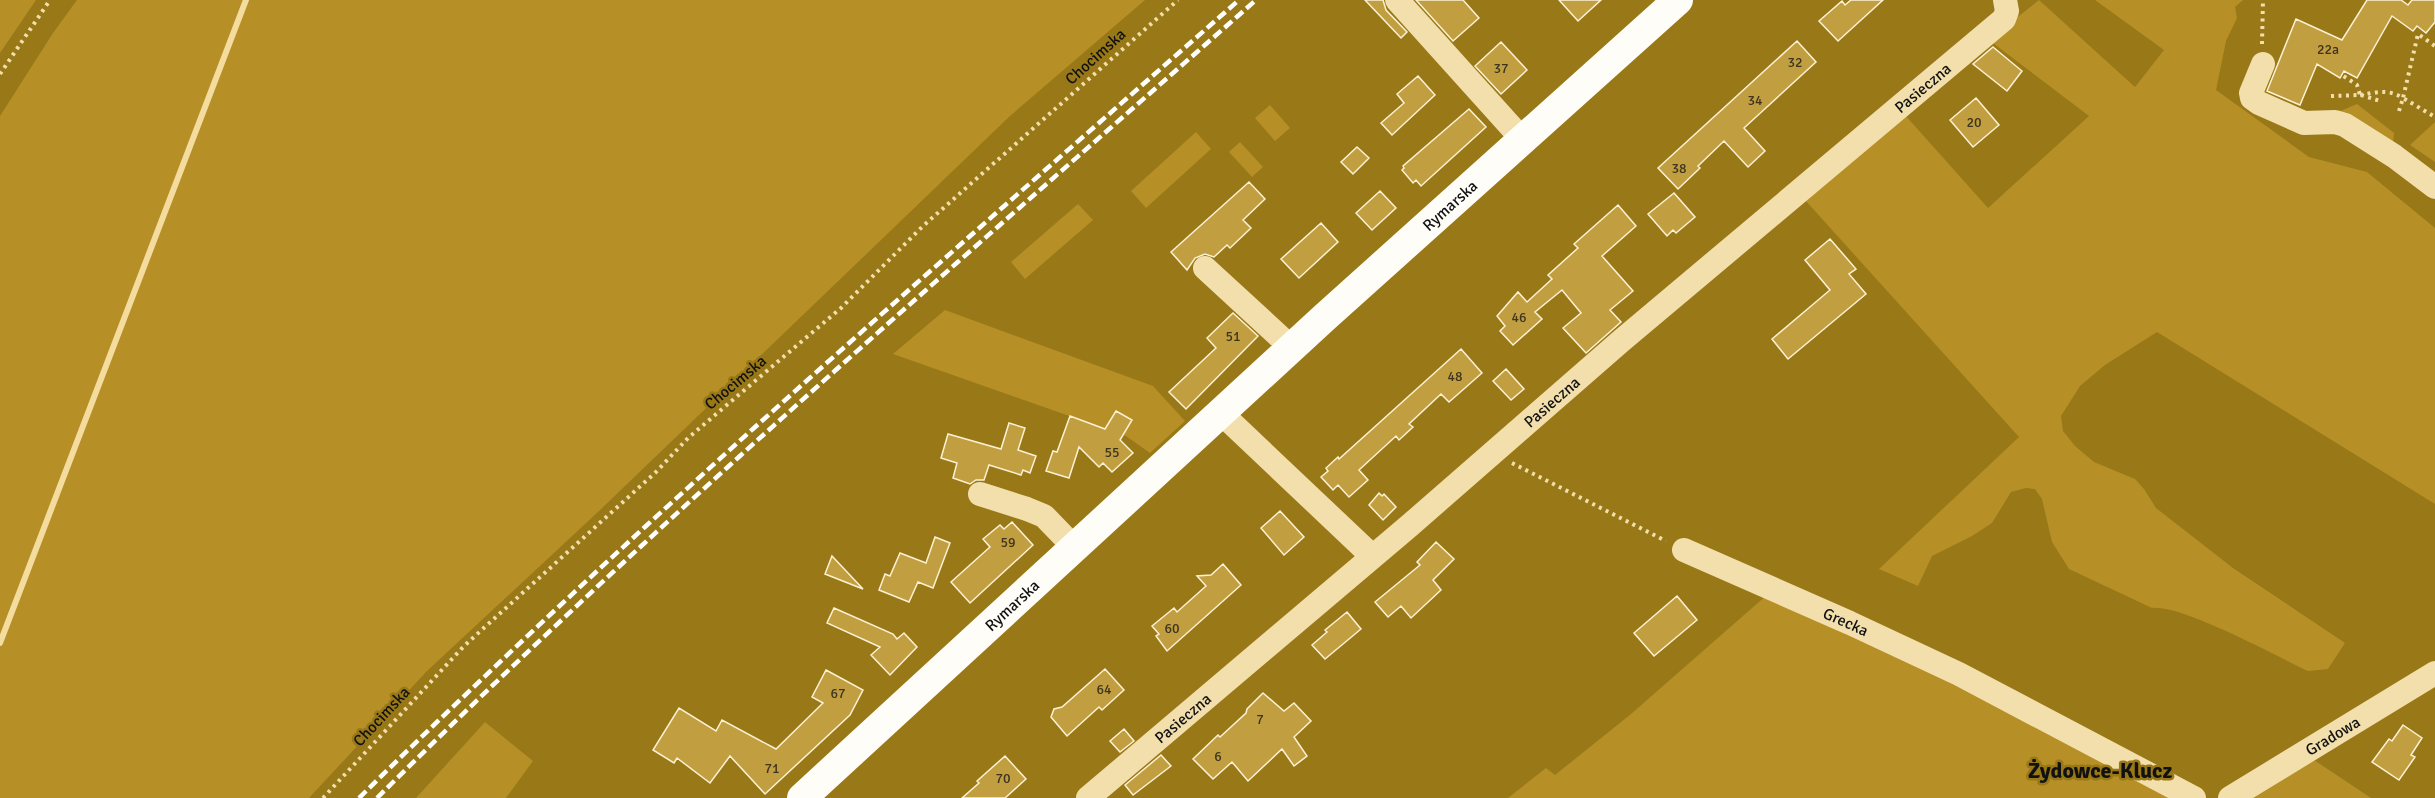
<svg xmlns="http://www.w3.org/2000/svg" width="2435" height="798" viewBox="0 0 2435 798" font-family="Signika,sans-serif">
  <rect width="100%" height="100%" fill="#997817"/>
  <!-- green -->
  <path fill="#b68f27" d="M 0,0 L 36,0 L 0,53 Z
    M 77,0 L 1145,0 L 1010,116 L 599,511 L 427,671 L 309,798 L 0,798 L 0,116 L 53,33 Z
    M 2039,0 L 2135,87 L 2164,50 L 2095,0 L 2243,0 L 2235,7 L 2237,18 L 2226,41 L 2216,90 L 2309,157 L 2367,172 L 2435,228 L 2435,504 L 2157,332 L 2105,365 L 2080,386 L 2061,416 L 2063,431 L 2075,446 L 2094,462 L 2135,479 L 2144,489 L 2156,508 L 2233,568 L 2345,643 L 2328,669 L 2308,671 C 2278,657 2181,604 2152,608 L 2069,569 L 2052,542 L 2042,499 L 2035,489 L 2026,488 L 2011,492 L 1992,523 L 1972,536 L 1932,556 L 1918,586 L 1879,569 L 2019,437 L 1805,200 L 1905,115 L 1988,208 L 2089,116 L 1989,40 Z
    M 2357,104 L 2394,133 L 2393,143 L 2338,112 Z
    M 1270,105 L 1290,128 L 1275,141 L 1255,118 Z
    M 2435,122 L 2435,162 L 2410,145 Z
    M 1196,132 L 1211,149 L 1146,208 L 1131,191 Z
    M 1240,142 L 1263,167 L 1252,177 L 1229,152 Z
    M 1078,204 L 1093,220 L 1025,279 L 1011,262 Z
    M 945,310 L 1153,386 L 1185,421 L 1150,453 L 1126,436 L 893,354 Z
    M 1768,594 L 1833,621 L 2181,798 L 1508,798 L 1546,768 L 1555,775 L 1631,714 Z
    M 485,722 L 533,761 L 506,798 L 416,798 Z
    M 2311,758 L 2371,798 L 2242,798 Z"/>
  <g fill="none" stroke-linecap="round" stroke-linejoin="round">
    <!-- stream -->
    <path stroke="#f4dc9f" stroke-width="6" d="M 0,643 L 246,0"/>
  </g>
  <!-- building -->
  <path fill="#c19e40" stroke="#fcf1d4" stroke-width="1.5" d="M 1365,0 L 1383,0 L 1386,10 L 1407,32 L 1401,38 Z
    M 1416,0 L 1463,0 L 1479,18 L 1453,41 Z
    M 1559,0 L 1601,0 L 1578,21 Z
    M 1851,0 L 1883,0 L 1838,41 L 1819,21 L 1842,1 L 1845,5 Z
    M 2367,0 L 2401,0 L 2408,5 L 2412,0 L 2435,0 L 2435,22 L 2426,33 L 2417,26 L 2413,31 L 2392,16 L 2357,78 L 2344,71 L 2340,78 L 2317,64 L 2300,105 L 2267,91 L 2296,19 L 2342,40 Z
    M 1797,41 L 1816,62 L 1744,128 L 1765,151 L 1748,167 L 1724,141 L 1698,166 L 1700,168 L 1678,189 L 1658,168 Z
    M 1501,42 L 1527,70 L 1501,94 L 1475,66 Z
    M 1993,47 L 2022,71 L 2007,91 L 1973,64 Z
    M 1418,76 L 1435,95 L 1392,135 L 1381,123 L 1404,103 L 1397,94 Z
    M 1976,98 L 1999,125 L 1973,147 L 1950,120 Z
    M 1469,109 L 1486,127 L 1421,186 L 1416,180 L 1413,183 L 1402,170 L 1404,168 L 1403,166 Z
    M 1357,147 L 1369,158 L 1353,174 L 1341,162 Z
    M 1249,182 L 1265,199 L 1243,220 L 1251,228 L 1230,248 L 1227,245 L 1214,257 L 1205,254 L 1195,258 L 1187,270 L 1171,252 Z
    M 1380,191 L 1396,208 L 1372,230 L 1356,213 Z
    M 1674,193 L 1695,217 L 1676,233 L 1673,230 L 1667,236 L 1648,214 Z
    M 1618,205 L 1636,226 L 1602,256 L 1633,291 L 1610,310 L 1621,322 L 1586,353 L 1563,328 L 1581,313 L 1562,290 L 1535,312 L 1542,319 L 1513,345 L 1500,331 L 1505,326 L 1497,316 L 1518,292 L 1527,302 L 1552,279 L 1548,275 L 1578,248 L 1574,244 Z
    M 1321,223 L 1338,242 L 1299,278 L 1281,259 Z
    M 1830,239 L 1856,269 L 1849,274 L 1866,294 L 1788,359 L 1772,339 L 1830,290 L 1805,260 Z
    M 1233,313 L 1258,336 L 1186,409 L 1169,392 L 1216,348 L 1207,338 Z
    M 1461,349 L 1482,373 L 1449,402 L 1441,394 L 1409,424 L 1413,427 L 1399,440 L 1396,436 L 1359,470 L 1368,480 L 1349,497 L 1338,485 L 1333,490 L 1321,477 L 1328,471 L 1326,468 L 1338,457 L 1339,459 Z
    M 1506,369 L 1524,389 L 1511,400 L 1493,381 Z
    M 1116,411 L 1132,420 L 1120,440 L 1133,453 L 1112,472 L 1103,463 L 1099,467 L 1079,447 L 1069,478 L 1046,471 L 1053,451 L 1057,452 L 1070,416 L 1105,429 Z
    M 1009,423 L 1025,428 L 1018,450 L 1036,456 L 1030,473 L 1023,470 L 1021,475 L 989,465 L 984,480 L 976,480 L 970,484 L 953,478 L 957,463 L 941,458 L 948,434 L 1001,449 Z
    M 1379,493 L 1382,496 L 1384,494 L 1396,507 L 1383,520 L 1369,505 Z
    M 1280,511 L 1304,537 L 1284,555 L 1261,528 Z
    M 1012,522 L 1033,545 L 970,603 L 951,582 L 990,547 L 983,539 L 1000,525 L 1004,529 Z
    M 935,537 L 950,543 L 933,588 L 918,582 L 909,602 L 879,590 L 885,574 L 890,576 L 900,553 L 926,563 Z
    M 1436,542 L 1454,559 L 1433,580 L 1441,590 L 1411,618 L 1401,606 L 1388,617 L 1375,602 L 1420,565 L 1417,562 Z
    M 832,556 L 863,589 L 825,574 Z
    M 1223,564 L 1241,585 L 1167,651 L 1156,636 L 1159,634 L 1152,626 L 1174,608 L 1177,612 L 1206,586 L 1197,576 L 1211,575 Z
    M 1677,596 L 1697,620 L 1654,656 L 1634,633 Z
    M 834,608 L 893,634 L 897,639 L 904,633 L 917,647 L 890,675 L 871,655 L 880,647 L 827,623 Z
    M 1347,612 L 1361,629 L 1325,659 L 1312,645 L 1327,632 L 1325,630 Z
    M 1105,669 L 1124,690 L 1102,710 L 1099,707 L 1067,736 L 1051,717 L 1054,709 L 1062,707 Z
    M 826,670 L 863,690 L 850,715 L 765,794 L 730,756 L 710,783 L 677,758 L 674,763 L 653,750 L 679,708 L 716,731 L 722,720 L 776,749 L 823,703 L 812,697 Z
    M 1263,693 L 1284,711 L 1294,703 L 1311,721 L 1294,737 L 1307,756 L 1294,766 L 1282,749 L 1248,781 L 1232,762 L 1213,779 L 1193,759 L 1218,735 L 1220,737 L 1246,713 L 1247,709 Z
    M 2403,725 L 2422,738 L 2411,755 L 2415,757 L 2399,780 L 2372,762 L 2389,739 L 2392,741 Z
    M 1124,729 L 1134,741 L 1120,752 L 1110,741 Z
    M 1161,755 L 1171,766 L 1133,795 L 1125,785 Z
    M 1005,756 L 1026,779 L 1005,798 L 962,798 L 979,783 L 977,781 Z"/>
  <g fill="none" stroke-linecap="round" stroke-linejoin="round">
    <!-- path -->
    <path stroke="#f2dfac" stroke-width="4" stroke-dasharray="3 4.5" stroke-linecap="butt" d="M 2262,44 L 2263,0
      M 0,74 L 50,0
      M 2360,95 C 2376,92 2389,89 2403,98 L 2418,34 L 2435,46
      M 2361,95 L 2380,101
      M 2331,96 L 2360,95 L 2357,85 L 2342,75
      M 2399,111 L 2403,98 L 2435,117
      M 1512,463 L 1666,541
      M 323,798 L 464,646 L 656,472 L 688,438 L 841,308 L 922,227 L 1178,0"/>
    <!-- minor -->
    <g stroke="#f2dfac" stroke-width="24">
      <path d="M 1397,0 L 1523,140"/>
      <path d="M 2263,64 L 2251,93 L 2252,98 L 2259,103 L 2304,123 L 2335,122 L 2345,125 L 2394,156 L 2435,187"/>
      <path d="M 1205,268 L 1292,348"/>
      <path d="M 1221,413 L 1372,556"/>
      <path d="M 980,494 L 1027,509 L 1044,516 L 1075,548"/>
      <path id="s1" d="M 1684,550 L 1850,623 L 1959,674 L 2194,798"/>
      <path id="s2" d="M 1088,798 L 1409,526 L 1621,341 L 2004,19 L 2007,11 L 2005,0"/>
      <path id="s3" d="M 2230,798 L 2435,673"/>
    </g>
    <!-- major -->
    <path stroke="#fffdf7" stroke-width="30" id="s4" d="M 802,798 L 1325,317 L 1678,0"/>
    <!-- rail -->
    <path stroke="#fff" stroke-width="4.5" stroke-dasharray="10 4.5" stroke-linecap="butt" d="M 359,798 C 641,520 941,262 1239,0
      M 377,798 C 658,519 959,262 1256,0"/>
  </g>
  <g text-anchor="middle" stroke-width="5" stroke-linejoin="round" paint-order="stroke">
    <!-- number labels -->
    <g font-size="14" fill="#3d341d">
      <text x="2328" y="54">22a</text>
      <text x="1795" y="67">32</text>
      <text x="1501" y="73">37</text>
      <text x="1755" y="105">34</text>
      <text x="1974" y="127">20</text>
      <text x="1679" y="173">38</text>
      <text x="1519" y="322">46</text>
      <text x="1233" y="341">51</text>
      <text x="1455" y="381">48</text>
      <text x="1112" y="457">55</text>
      <text x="1008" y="547">59</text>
      <text x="1172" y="633">60</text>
      <text x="1104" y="694">64</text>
      <text x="838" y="698">67</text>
      <text x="1260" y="724">7</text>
      <text x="1218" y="761">6</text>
      <text x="772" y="773">71</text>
      <text x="1003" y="783">70</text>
    </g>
    <!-- street labels -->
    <g font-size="16" fill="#111" stroke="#997817">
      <text transform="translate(1095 56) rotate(-42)" y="6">Chocimska</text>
      <text dy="6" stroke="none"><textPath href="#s2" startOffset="1096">Pasieczna</textPath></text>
      <text dy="6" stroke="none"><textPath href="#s4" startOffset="878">Rymarska</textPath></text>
      <text transform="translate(735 382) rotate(-40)" y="6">Chocimska</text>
      <text dy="6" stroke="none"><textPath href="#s2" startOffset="610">Pasieczna</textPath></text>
      <text dy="6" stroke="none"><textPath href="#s4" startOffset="285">Rymarska</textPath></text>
      <text dy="6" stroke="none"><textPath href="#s1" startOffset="177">Grecka</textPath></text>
      <text transform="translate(381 716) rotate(-47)" y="6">Chocimska</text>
      <text dy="6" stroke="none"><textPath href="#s2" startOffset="124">Pasieczna</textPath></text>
      <text dy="6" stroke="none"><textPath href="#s3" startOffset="120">Gradowa</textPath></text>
    </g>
    <!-- district labels -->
    <g font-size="22" font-weight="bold" fill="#111" stroke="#997817">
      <text x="2100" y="778">Żydowce-Klucz</text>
    </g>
  </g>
</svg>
